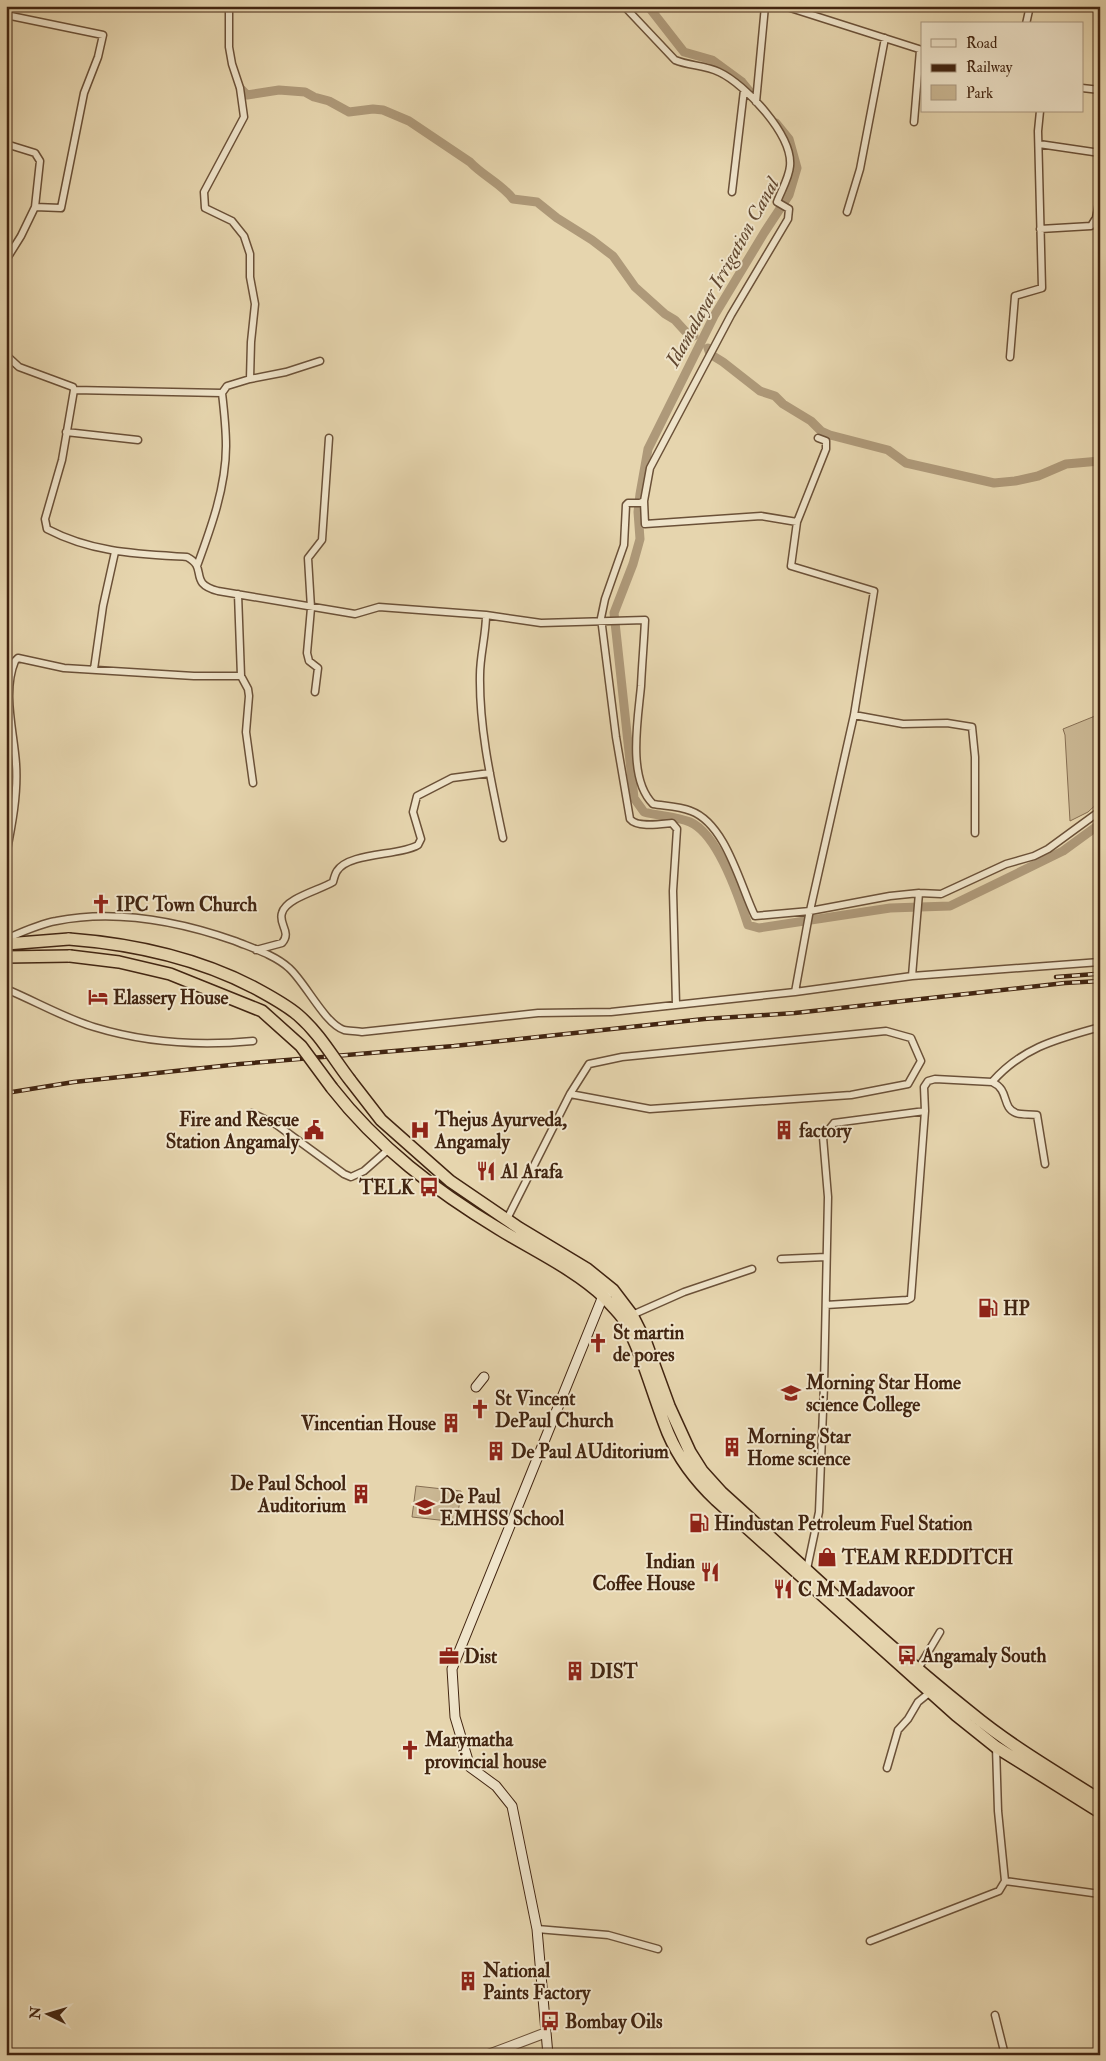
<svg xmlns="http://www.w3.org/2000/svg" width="1106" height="2061" viewBox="0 0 1106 2061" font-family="'IM FELL Double Pica',serif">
  <rect width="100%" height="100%" fill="#e6d5ae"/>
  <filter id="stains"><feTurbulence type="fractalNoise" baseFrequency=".004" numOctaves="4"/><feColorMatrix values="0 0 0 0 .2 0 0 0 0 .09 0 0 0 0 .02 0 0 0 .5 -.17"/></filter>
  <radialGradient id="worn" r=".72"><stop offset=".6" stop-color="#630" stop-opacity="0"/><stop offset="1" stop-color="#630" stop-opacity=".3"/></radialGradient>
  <!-- green -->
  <path fill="#cab793" stroke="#866e52" d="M 1095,716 L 1100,717 L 1100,801 L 1088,812 L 1070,821 L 1065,735 L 1063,729 Z
    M 416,1486 L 461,1491 L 457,1522 L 412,1517 Z"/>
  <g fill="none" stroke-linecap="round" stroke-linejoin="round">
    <!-- canal -->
    <path stroke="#ae9979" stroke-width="9" d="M 648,6 L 684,52 L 712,60 L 742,82 L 755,98
      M 240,88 L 247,95 L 279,90 L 305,92 L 314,97 L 329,101 L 349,112 L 373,109 L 383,110 L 409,121 L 470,162 C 483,176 502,184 513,199 L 537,202 L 557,218 L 592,240 L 613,256 L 635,287 L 665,314 L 675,320 L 685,331 L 694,336
      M 776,123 L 789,139 L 797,168 L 789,195 L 764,233 L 714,316 L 648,449 L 640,494 L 638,512 L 640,539 L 633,564 L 614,613 L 634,798 L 644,812 C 658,816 676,816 690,822 C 718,834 739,897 748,925 L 759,928 L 890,908 L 950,906 L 1063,851 L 1100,824
      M 708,348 L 710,354 L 723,362 L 760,391 L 775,396 L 783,404 L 811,421 L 821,431 L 830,435 L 888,450 L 906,463 L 994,483 L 1015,481 L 1038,476 L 1066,464 L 1100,461"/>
    <defs>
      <path id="minor" d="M 624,6 L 675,60 C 689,66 705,65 719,72 C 745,84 793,135 790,166 C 789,178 781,191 777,202 L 789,209 L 788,219 L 731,315 L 650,468 L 644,501 L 645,524 L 761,516 L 797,522
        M 784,6 L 922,50
        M 6,15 L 103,35 L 98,57 L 84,93 L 61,208 L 35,207
        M 1026,24 L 1030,6
        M 1082,88 L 1100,90
        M 756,102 L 765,6
        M 914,122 L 920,50
        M 6,144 L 35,153 L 40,161 L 35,207 L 21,236 L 6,260
        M 1039,144 L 1100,153
        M 732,192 L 744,90
        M 847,212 L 860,169 L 885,38
        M 1040,229 L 1091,226 L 1096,218 L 1100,198
        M 6,355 L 19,367 L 73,387 L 74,390 L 62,460 L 45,519 L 47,529 C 93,553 138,554 187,557 C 209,568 187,583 218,591 L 355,614 L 379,607 L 486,615 C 486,635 480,655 480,675 C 479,730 492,785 503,838
        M 1010,357 L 1015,296 L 1042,288 L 1038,131 L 1040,111
        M 250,379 L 286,372 L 320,361
        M 74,390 L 222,393
        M 66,432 L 138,440
        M 644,501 L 640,503 L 628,503 L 626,505 L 624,545 L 605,599 L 601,618 L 616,737 L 630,819 C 637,828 661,824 672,823 L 677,829 L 673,891 L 676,1004
        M 197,566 C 211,528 226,487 226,446 C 226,429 224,410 222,393 L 227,386 L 250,379 L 251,342 L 255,304 L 250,277 L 250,254 L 244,236 L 232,221 L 205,208 L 204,192 L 244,117 L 240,88 L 232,64 L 229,47 L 229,6
        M 238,594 L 241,676 L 248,689 L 249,696 L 246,732 L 253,783
        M 486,615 L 541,623 L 645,620 C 644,642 642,664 641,686 C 638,719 627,778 653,804 C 665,806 679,806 691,811 C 726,824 740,885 755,916 L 810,911 L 890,896 L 919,893 L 941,894 L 1006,864 L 1034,856 L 1048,849 L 1100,811
        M 94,669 L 103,606 L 115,552
        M 315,692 L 318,668 L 309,661 L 307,653 L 311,608 L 308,558 L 322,540 L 329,438
        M 854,715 L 903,724 L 947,723 L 972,727 L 975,757 L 975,833
        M 6,855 C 12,825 18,794 16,764 C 14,732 2,692 15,661 L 18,658 L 64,668 L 194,676 L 241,676
        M 6,939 C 22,932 39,924 56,921 C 116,909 178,921 235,941 C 252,948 275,955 289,968 C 305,982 325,1024 344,1030 C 349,1031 357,1031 362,1032 L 538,1013 L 611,1012 L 795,992 L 912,976 L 1100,962
        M 256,950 L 282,943 C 292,932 278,924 282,913 C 286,898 320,890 333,882 C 334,878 335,874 337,871 C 349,852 400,856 418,845 L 421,839 L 413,812 L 417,796 L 452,778 L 490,773
        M 912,976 L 919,893
        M 6,989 C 35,1001 64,1018 94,1027 C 146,1043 200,1046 253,1041
        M 795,992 L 809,915 L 854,715 L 874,591 L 791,566 L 797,522 L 826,449 L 826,441 L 818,438
        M 992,1082 C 1023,1047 1057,1039 1100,1027
        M 252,1113 L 277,1125 L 344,1174 L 351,1177 L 364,1171 L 389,1149
        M 507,1219 L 570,1094 L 589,1064 L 622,1057 L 886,1031 L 911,1038 L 921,1061 L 908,1084 L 851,1095 L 650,1109 L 570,1094
        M 781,1259 L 826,1257
        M 826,1305 L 907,1300 L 911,1298 L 925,1111 L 924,1087 L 928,1081 L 935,1079 L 992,1082 C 1010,1090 1001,1107 1016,1113 C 1022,1115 1030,1114 1037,1115 L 1045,1164
        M 632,1315 L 684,1292 L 752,1269
        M 807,1569 L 819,1512 L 824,1385 L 828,1197 L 823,1137 L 834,1123 L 925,1111
        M 918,1669 L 940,1632
        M 887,1768 L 898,1730 L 908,1719 L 918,1702 L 929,1693
        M 1005,1881 L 1100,1894
        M 537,1929 L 608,1935 L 658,1949
        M 870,1941 L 999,1891 L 1005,1881 L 998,1811 L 996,1747
        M 995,2015 L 1005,2055"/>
      <path id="tertiary" d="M 487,2055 L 545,2033"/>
      <path id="secondary" d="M 476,1387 L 484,1377
        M 548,2055 L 537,1929 L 512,1806 L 496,1786 L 470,1767 L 455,1717 L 452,1669 L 603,1296 L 607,1294"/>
      <path id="trunk" d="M 6,944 L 69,939
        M 6,957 L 70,956
        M 350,1080 L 381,1120 L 450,1181 L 519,1228 L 587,1269 L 613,1290 L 632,1315 L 646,1343 L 669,1406 L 690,1452 L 702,1471 L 721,1492 C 803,1566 884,1644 971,1713 C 1011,1746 1056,1772 1100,1800
        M 332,1088 C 378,1147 436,1191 499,1229 C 533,1250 576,1270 604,1297 C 610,1304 619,1312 624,1320 C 643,1354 653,1396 668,1433 C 679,1459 695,1480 716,1500 L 956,1715 L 996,1747 L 1100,1812"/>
    </defs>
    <!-- minor casing -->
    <use href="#minor" stroke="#6b5138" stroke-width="9"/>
    <!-- tertiary casing -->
    <use href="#tertiary" stroke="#6b5138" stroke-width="11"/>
    <!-- secondary casing -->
    <use href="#secondary" stroke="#422511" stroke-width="11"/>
    <!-- trunk casing -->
    <use href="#trunk" stroke="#422511" stroke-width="14"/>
    <!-- minor -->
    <use href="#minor" stroke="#efe4ca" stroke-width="6"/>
    <!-- tertiary -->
    <use href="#tertiary" stroke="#efe4ca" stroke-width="9"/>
    <!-- secondary -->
    <use href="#secondary" stroke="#efe4ca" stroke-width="9"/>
    <!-- trunk -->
    <use href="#trunk" stroke="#e6d5ae" stroke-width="11"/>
    <defs>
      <path id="rail" d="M 1056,977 L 1095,974
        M 6,1093 L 74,1082 L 240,1064 L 454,1046 L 704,1019 L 795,1013 L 1065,983 L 1100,981"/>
    </defs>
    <!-- rail casing -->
    <use href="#rail" stroke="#422511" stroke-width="4.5"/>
    <!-- rail -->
    <use href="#rail" stroke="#efe4ca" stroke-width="2.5" stroke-dasharray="8" stroke-linecap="butt"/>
    <defs>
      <path id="trunk-bridge" d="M 69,939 C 134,944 195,957 253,987 C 268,995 285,1004 298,1015 C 320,1034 333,1058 350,1080
        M 70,956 L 119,962 L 170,974 L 262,1011 L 301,1046 L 332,1088"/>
    </defs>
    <!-- trunk-bridge casing -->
    <use href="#trunk-bridge" stroke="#422511" stroke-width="14" stroke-linecap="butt"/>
    <!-- trunk-bridge -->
    <use href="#trunk-bridge" stroke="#e6d5ae" stroke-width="11"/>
  </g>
  <!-- icons -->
  <defs>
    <symbol id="church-bare" viewBox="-9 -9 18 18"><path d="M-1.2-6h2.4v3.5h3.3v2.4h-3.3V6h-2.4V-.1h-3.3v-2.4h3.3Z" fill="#8f2418" stroke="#efe4ca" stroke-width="2.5" paint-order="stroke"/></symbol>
    <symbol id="hotel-bare" viewBox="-9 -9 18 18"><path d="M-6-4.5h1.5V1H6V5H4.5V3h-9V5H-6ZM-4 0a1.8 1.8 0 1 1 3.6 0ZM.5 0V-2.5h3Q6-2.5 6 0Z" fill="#8f2418" stroke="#efe4ca" stroke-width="2.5" paint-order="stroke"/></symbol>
    <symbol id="civic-bare" viewBox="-9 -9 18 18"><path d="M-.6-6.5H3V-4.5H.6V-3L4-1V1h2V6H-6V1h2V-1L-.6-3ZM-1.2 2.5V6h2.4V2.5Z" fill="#8f2418" stroke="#efe4ca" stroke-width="2.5" paint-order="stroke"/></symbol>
    <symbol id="hospital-bare" viewBox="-9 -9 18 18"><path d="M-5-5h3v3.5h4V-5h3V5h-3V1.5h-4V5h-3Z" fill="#8f2418" stroke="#efe4ca" stroke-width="2.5" paint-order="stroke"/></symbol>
    <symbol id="building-bare" viewBox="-9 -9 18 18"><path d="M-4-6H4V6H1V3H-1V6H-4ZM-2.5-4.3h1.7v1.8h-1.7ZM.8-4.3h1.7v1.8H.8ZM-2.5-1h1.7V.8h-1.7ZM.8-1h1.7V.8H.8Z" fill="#8f2418" stroke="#efe4ca" stroke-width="2.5" paint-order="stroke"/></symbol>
    <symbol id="restaurant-bare" viewBox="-9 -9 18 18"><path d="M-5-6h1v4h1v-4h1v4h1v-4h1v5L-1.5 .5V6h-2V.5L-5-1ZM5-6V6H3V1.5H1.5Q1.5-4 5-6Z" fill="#8f2418" stroke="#efe4ca" stroke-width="2.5" paint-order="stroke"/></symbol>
    <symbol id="bus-bare" viewBox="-9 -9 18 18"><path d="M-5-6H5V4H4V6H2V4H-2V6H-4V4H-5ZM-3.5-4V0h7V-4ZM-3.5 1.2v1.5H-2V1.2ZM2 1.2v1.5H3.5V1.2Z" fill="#8f2418" stroke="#efe4ca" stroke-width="2.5" paint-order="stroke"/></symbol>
    <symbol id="fuel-bare" viewBox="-9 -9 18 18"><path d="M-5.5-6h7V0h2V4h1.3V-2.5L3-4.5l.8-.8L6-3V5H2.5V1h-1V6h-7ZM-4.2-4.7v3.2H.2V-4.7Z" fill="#8f2418" stroke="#efe4ca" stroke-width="2.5" paint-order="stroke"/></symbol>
    <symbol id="university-bare" viewBox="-9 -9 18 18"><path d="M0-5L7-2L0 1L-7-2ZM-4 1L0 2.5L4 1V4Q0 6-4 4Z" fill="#8f2418" stroke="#efe4ca" stroke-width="2.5" paint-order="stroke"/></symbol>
    <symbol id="school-bare" viewBox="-9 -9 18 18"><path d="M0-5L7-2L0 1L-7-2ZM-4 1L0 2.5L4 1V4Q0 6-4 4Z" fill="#8f2418" stroke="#efe4ca" stroke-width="2.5" paint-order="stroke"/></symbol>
    <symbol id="shop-bare" viewBox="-9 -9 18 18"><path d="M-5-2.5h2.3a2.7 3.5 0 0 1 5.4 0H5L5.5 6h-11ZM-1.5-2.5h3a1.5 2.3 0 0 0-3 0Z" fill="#8f2418" stroke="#efe4ca" stroke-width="2.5" paint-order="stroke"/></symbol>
    <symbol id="office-bare" viewBox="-9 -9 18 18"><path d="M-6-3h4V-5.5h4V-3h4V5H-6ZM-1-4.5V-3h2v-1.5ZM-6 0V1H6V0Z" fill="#8f2418" stroke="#efe4ca" stroke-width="2.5" paint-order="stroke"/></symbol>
  </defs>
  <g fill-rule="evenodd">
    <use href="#church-bare" x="87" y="890" width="28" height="28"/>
    <use href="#hotel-bare" x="84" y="983" width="28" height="28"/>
    <use href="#civic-bare" x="300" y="1116" width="28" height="28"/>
    <use href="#hospital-bare" x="406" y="1116" width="28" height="28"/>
    <use href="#building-bare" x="770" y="1116" width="28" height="28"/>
    <use href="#restaurant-bare" x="472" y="1157" width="28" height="28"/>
    <use href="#bus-bare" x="415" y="1173" width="28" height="28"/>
    <use href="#fuel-bare" x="974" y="1294" width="28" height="28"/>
    <use href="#church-bare" x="584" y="1329" width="28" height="28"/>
    <use href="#university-bare" x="777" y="1379" width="28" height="28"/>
    <use href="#church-bare" x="466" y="1395" width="28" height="28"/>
    <use href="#building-bare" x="437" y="1409" width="28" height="28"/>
    <use href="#building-bare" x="718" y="1433" width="28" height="28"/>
    <use href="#building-bare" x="482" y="1437" width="28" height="28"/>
    <use href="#building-bare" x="347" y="1480" width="28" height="28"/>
    <use href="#school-bare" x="411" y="1493" width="28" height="28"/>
    <use href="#fuel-bare" x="685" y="1509" width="28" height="28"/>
    <use href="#shop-bare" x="813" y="1543" width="28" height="28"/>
    <use href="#restaurant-bare" x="696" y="1558" width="28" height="28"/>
    <use href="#restaurant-bare" x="769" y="1575" width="28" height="28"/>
    <use href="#bus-bare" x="893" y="1641" width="28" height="28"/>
    <use href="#office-bare" x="435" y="1642" width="28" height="28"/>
    <use href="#building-bare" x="561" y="1657" width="28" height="28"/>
    <use href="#church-bare" x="396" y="1736" width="28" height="28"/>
    <use href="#building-bare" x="454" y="1967" width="28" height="28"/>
    <use href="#bus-bare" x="536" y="2007" width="28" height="28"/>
  </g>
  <g text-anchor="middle" stroke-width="4" stroke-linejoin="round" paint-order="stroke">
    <!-- poi labels -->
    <g font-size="19" font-weight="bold" fill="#422511" stroke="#efe4ca" text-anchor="start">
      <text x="116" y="911">IPC Town Church</text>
      <text x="113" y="1004">Elassery House</text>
      <text x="299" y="1126" text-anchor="end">Fire and Rescue<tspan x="299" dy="22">Station Angamaly</tspan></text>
      <text x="435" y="1126">Thejus Ayurveda,<tspan x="435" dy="22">Angamaly</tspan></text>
      <text x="799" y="1137">factory</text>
      <text x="501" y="1178">Al Arafa</text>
      <text x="414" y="1194" text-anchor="end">TELK</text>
      <text x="1003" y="1315">HP</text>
      <text x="613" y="1339">St martin<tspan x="613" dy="22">de pores</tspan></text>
      <text x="806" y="1389">Morning Star Home<tspan x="806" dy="22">science College</tspan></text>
      <text x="495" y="1405">St Vincent<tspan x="495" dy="22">DePaul Church</tspan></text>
      <text x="436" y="1430" text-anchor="end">Vincentian House</text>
      <text x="747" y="1443">Morning Star<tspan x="747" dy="22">Home science</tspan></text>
      <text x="511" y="1458">De Paul AUditorium</text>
      <text x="346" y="1490" text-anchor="end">De Paul School<tspan x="346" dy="22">Auditorium</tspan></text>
      <text x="440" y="1503">De Paul<tspan x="440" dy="22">EMHSS School</tspan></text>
      <text x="714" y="1530">Hindustan Petroleum Fuel Station</text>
      <text x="842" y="1564">TEAM REDDITCH</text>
      <text x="695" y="1568" text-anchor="end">Indian<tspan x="695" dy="22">Coffee House</tspan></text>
      <text x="798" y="1596">C M Madavoor</text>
      <text x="922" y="1662">Angamaly South</text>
      <text x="464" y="1663">Dist</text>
      <text x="590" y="1678">DIST</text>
      <text x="425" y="1746">Marymatha<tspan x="425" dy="22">provincial house</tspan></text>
      <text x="483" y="1977">National<tspan x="483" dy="22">Paints Factory</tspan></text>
      <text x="565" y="2028">Bombay Oils</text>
    </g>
    <!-- water labels -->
    <g font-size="20" font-style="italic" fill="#624830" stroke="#efe4ca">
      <text transform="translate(722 272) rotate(-61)" y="7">Idamalayar Irrigation Canal</text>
    </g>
  </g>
  <!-- margin -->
  <rect width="1106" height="2061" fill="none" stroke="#e6d5ae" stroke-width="25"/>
  <rect x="8" y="8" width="1091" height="2046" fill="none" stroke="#422511" stroke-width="2.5"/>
  <rect x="12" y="12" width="1081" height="2036" fill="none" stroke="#422511"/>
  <!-- legend -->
  <rect x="921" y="22" width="162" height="90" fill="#efe4ca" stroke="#aa9880"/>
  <rect x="931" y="39" width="25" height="8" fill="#efe4ca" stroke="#aa9880"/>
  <text x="966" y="48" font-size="15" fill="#422511">Road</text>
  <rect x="931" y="64" width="25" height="8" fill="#422511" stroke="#aa9880"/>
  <text x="966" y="72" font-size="15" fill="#422511">Railway</text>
  <rect x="931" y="85" width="25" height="15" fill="#cab793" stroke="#aa9880"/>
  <text x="966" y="98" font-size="15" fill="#422511">Park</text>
  <!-- north arrow -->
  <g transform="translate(48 2014) rotate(275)" stroke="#efe4ca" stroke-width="4" paint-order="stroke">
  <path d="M0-4L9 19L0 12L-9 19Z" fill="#422511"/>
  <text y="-8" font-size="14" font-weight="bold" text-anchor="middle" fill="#422511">N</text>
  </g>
  <rect width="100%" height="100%" filter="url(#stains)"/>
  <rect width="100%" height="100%" fill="url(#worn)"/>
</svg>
